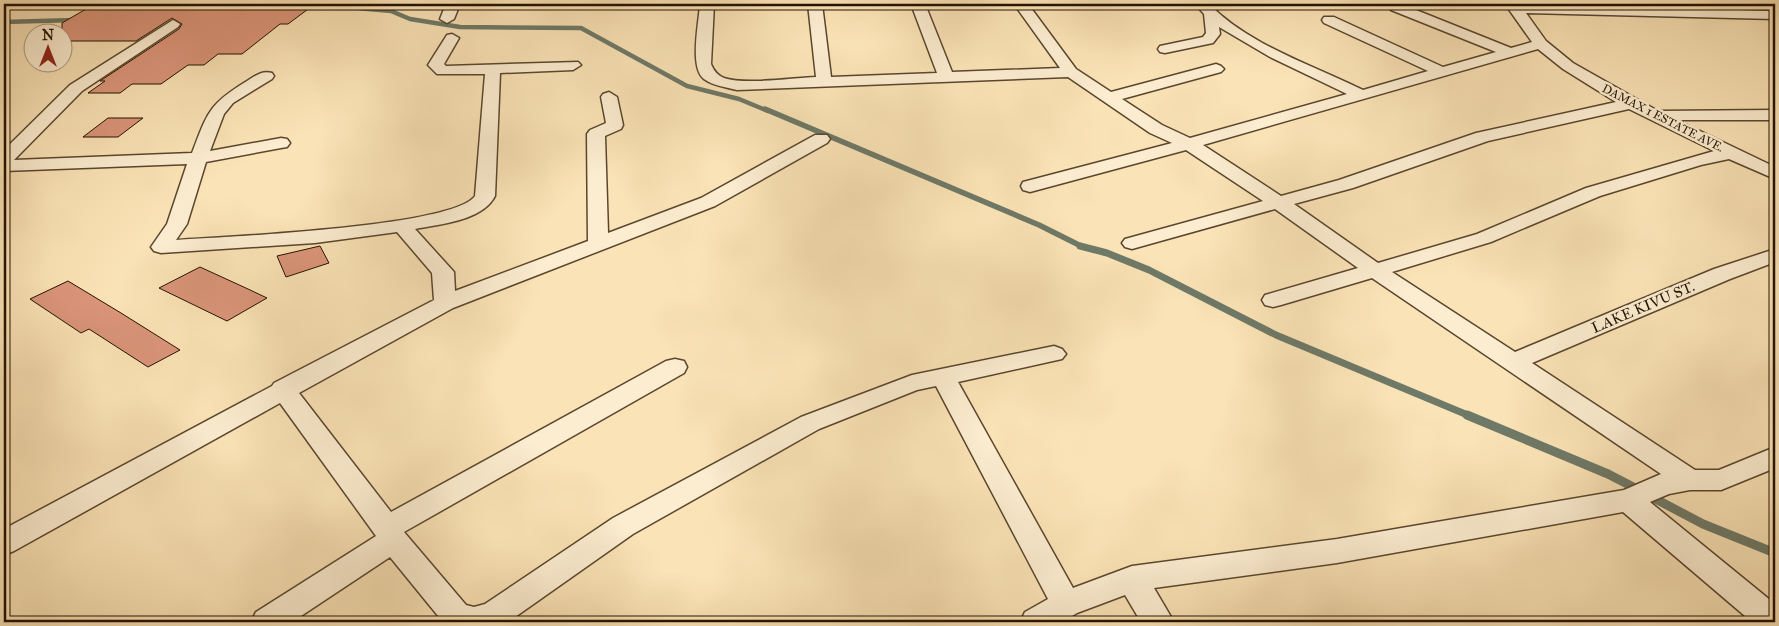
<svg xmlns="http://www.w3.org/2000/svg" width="1779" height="626" viewBox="0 0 1779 626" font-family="'IM FELL Great Primer',serif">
  <rect width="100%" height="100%" fill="#fae3b6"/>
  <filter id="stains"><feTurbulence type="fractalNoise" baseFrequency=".004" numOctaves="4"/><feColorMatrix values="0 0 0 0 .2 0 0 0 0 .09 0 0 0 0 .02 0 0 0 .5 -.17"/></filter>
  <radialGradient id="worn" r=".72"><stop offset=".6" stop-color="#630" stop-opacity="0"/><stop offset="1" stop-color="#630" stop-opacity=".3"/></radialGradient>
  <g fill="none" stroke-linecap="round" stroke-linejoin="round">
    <!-- stream-far3 -->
    <path stroke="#6e7967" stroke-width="4.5" d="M 301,8 L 357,8 L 391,11 L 410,19 L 460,27 L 581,28 L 687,86 L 739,99 L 768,111
      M 4,22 L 75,20"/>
    <!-- stream-far2 -->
    <path stroke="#6e7967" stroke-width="5.5" d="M 765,109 L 1039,225 L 1083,247"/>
    <!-- stream-far1 -->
    <path stroke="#6e7967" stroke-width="7" d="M 1080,246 L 1107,253 L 1149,270 L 1276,335 L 1470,416"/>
    <!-- stream -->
    <path stroke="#6e7967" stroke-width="9" d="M 1467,415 L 1608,474 L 1639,490
      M 1648,495 L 1703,524 L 1775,553"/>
  </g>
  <!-- building -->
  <path fill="#db957a" stroke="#241200" d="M 144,4 L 214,5 L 315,4 L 288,24 L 280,24 L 242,54 L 218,54 L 204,65 L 188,65 L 161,84 L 132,84 L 120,93 L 88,93 L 105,81 L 100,81 L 179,29 L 182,24 L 172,18 L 136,41 L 62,41 L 62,23 L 86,9 L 136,9 Z
    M 108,118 L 143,118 L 118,137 L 83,137 Z
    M 320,246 L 329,263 L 286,277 L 277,256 Z
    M 200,267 L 248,289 L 267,298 L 227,321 L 159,288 Z
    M 68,281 L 121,313 L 180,350 L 148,367 L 89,329 L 81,333 L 30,299 Z"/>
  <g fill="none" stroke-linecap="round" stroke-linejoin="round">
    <defs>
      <path id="minor" d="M 446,4 L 460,4 L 454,19 L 447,23 L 440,19 Z
        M 700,4 L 714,4 L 711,64 C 714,71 717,75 724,78 C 745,85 792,78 816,77 L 808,4 L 822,4 L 831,77 L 937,73 L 911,4 L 925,4 L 952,72 L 1060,68 L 1014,4 L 1028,4 L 1076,69 L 1111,92 L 1216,64 L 1221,66 L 1224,69 L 1221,72 L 1122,99 L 1162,125 L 1190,138 L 1347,94 L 1270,57 L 1219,27 L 1220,34 L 1213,43 L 1165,53 L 1160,52 L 1158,49 L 1160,46 L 1203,37 L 1206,33 L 1204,14 L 1195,4 L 1209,4 C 1249,45 1312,65 1363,90 L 1428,71 L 1324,23 L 1322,20 L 1324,17 L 1334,17 L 1443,67 L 1496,52 L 1391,10 L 1389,7 L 1391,4 L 1401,4 L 1511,48 L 1532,42 L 1505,4 L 1775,11 L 1775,19 L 1526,13 L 1546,41 L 1573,63 L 1658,111 L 1775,110 L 1775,120 L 1677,120 L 1775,167 L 1775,179 L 1729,159 L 1701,165 L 1600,196 L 1491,242 L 1392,272 L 1515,352 L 1714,269 L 1775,249 L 1775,262 L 1730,279 L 1532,363 L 1695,470 L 1719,470 L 1775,447 L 1775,468 L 1721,490 L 1690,490 L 1669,494 L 1650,502 L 1775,604 L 1775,622 L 1752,622 L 1623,512 L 1337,563 L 1154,588 L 1174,622 L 1141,622 L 1125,595 L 1077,613 L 1062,622 L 1020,622 L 1025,612 L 1048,599 L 936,386 L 917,390 L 819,429 L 633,534 L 508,622 L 443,622 L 390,557 L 292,622 L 251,622 L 256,612 L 376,536 L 280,403 L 14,551 L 4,555 L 4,529 L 272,386 L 274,383 L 434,300 L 432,273 L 397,232 L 315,243 L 161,253 L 154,251 L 151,247 L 167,224 L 187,164 L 4,171 L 4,150 L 70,85 L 173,20 L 180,24 L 178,27 L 82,91 L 14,160 L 192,153 C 208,112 208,105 247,81 C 255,76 262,70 272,73 L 274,76 L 272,79 L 233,103 L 224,114 L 210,151 L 281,138 L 287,139 L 290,143 L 287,147 L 281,148 L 206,162 L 187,224 L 176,240 C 223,237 453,227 475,196 L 485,74 L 437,74 L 428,65 L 447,35 L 452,34 L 459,38 L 444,64 L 446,66 L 578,62 L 581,65 L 573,70 L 500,73 L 495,196 C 482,221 440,224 415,229 L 454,272 L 455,291 L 588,241 L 587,134 L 590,130 L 606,123 L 601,97 L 603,94 L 609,92 L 617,97 L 623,125 L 621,129 L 605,136 L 608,233 L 701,198 L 815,135 L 827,135 L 830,139 L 827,143 L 715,206 L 453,308 L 299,393 L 391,512 L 666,361 L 675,359 L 684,361 L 687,367 L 684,373 L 404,532 L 466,605 L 474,607 L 485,604 L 613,518 L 801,417 L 912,375 L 1054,346 L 1062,349 L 1066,354 L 1062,359 L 958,382 L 1073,588 L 1132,566 L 1337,539 L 1624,490 L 1661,474 L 1372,278 L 1281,305 L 1273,307 L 1265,305 L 1262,300 L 1265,295 L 1358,268 L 1275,209 L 1139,247 L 1132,249 L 1125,247 L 1122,243 L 1125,239 L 1263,201 L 1186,150 L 1030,192 L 1023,190 L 1021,186 L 1023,182 L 1172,143 L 1150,133 L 1068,77 L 737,90 C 726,87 713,86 704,79 C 689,68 699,22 700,4 ZM 1538,49 L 1563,69 L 1616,102 L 1476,133 L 1339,180 L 1281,196 L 1203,145 ZM 1629,109 L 1714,151 L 1586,188 L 1477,234 L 1378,263 L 1294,204 L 1353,188 L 1488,141 Z"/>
    </defs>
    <!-- minor casing -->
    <use href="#minor" stroke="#5a462e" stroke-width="3"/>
    <!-- minor -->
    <use href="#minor" fill="#fcedd0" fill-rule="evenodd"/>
  </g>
  <g text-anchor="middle" stroke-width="5" stroke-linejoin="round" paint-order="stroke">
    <!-- far-street labels -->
    <g font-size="12" fill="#241200" stroke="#fcedd0">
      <text transform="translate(1663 118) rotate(27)" y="4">DAMAX 1 ESTATE AVE.</text>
    </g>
    <!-- street labels -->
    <g font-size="15" fill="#241200" stroke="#fcedd0">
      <text transform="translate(1643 307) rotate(-23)" y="5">LAKE KIVU ST.</text>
    </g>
  </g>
  <!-- margin -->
  <rect width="1779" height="626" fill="none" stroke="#fae3b6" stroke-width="20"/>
  <rect x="5" y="5" width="1769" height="616" fill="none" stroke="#241200" stroke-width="2.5"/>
  <rect x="10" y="10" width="1759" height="606" fill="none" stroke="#241200"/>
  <!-- north arrow -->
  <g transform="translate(48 48)"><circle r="24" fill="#fcedd0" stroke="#a6957d"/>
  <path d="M0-4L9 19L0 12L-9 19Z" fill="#8f2418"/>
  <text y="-8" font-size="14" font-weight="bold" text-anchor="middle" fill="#241200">N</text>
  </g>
  <rect width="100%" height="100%" filter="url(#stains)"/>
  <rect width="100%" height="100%" fill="url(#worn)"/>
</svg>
